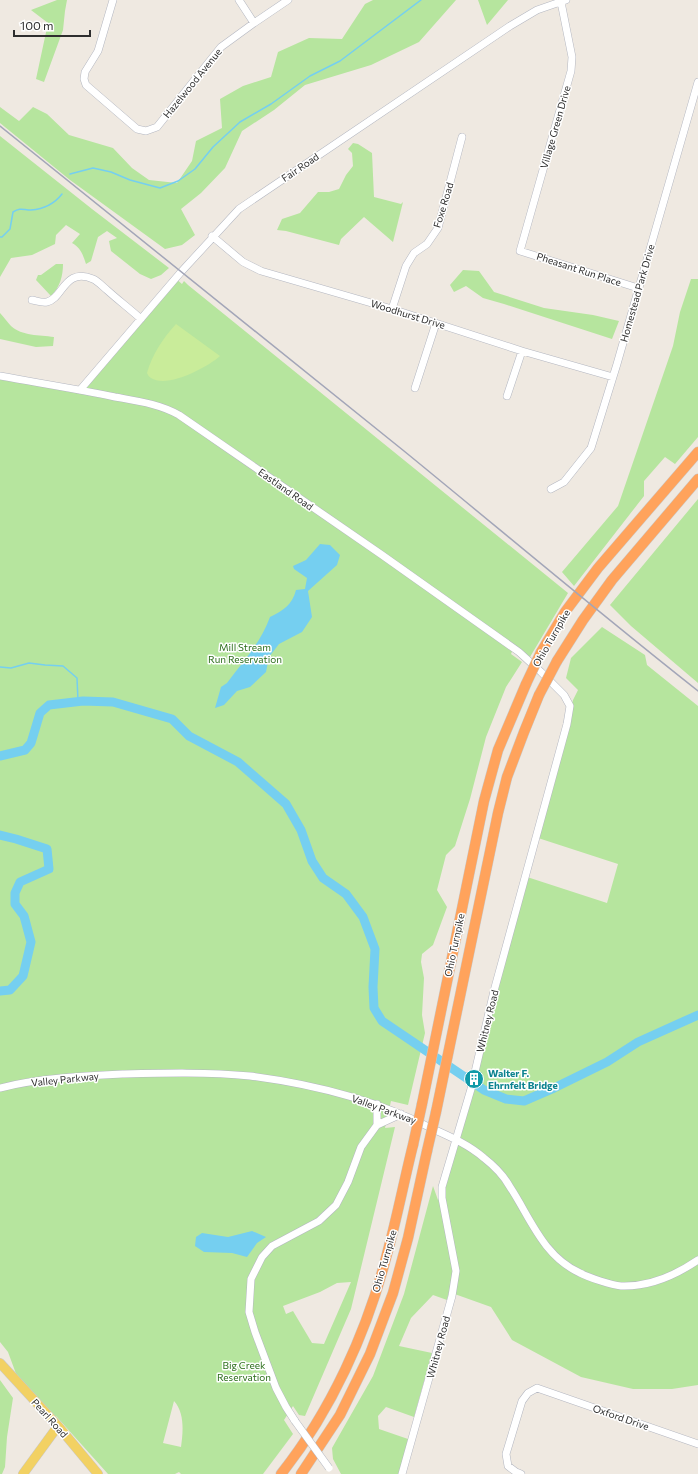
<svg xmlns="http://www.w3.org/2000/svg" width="698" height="1474" viewBox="0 0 698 1474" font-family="Commissioner,sans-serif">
  <rect width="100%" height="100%" fill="#efe9e1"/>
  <!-- green -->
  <path fill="#b6e59e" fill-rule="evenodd" d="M 57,0 L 67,0 L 65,11 L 63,30 L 44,82 L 36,79 L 48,23 L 31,10 Z
    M 373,0 L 456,0 L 419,42 L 371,65 L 305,85 L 274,110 L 242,131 L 225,168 L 201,193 L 181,209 L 195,235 L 182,245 L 165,249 L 70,180 L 0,123 L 0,107 L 19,121 L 33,107 L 47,114 L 69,135 L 113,148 L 132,168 L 149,180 L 177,183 L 192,161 L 196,141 L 222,128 L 220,99 L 243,86 L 271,77 L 278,52 L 309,38 L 342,39 L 365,4 Z
    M 478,0 L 508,0 L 487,25 Z
    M 0,136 L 92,209 L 169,268 L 161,275 L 151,279 L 140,274 L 111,251 L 109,241 L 117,238 L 107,231 L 98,237 L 91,261 L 86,264 C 83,255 81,248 72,243 L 80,234 L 66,225 L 56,235 L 55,244 L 32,255 L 11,258 L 0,277 Z
    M 353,143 L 358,144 L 372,153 L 374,197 L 401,204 L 403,202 L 393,242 L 364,217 L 341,239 L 339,245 L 286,231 L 277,230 L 282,219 L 300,213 L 318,192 L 329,192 L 339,189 L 346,175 L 353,166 L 352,153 L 348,149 Z
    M 56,264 L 63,264 C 63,276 60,287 51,296 L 36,280 L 38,275 L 41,275 Z
    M 463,270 L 479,271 L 494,292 L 544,308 L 593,315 L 619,321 L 612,339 L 504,304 L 483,298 L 466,286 L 454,292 L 450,285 Z
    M 175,278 L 182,284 L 184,281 L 188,285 L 568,593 L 530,657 L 513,649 L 511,654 L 522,662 L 506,687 L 486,737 L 470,799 L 455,846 L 446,855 L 437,890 L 447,907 L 433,945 L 422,954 L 421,962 L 424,978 L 422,1015 L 425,1033 L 408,1105 L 391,1101 L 385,1128 L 395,1127 L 351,1309 L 305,1416 L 299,1415 L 293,1406 L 284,1420 L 293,1434 L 263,1474 L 181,1474 L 179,1472 L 175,1474 L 108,1474 L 56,1416 L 49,1419 L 22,1390 L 8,1352 L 0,1342 L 0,376 L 79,390 ZM 351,1282 L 324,1344 L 312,1343 L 293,1311 L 286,1314 L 283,1306 L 320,1292 L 337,1283 ZM 174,1401 C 185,1413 183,1433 181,1447 L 163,1443 Z
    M 691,279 L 698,279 L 698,437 L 675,464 L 665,457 L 644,481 L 644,496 L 574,586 L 562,572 L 618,506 L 673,346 L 680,312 Z
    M 0,313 C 4,317 7,322 11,326 C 22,336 39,335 54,337 L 53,346 L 36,347 L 0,339 Z
    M 698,499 L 698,683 L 631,626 L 610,605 Z
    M 602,627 L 645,655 L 647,665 L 698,706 L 698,1385 L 672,1389 L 633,1389 L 581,1377 L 512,1340 L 491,1307 L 449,1292 L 447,1300 L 433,1295 L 411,1318 L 399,1346 L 432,1353 L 414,1417 L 386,1407 L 378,1416 L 379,1429 L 408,1439 L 403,1474 L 341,1474 L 333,1459 L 332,1448 L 373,1376 L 404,1294 L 433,1186 L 438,1200 L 524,876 L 607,903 L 618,864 L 535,837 L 573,700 L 578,690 L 566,678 L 571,658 Z
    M 0,1380 L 13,1398 L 7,1437 L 5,1467 L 2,1474 L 0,1474 Z"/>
  <!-- pitch -->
  <path fill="#c9ec9a" d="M 176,324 L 220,356 C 208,367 167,389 151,378 C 149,377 148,375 147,373 C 152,355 163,338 176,324 Z"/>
  <!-- water -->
  <path fill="#75cff0" d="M 320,544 L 330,545 L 340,555 L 337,565 L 308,591 L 312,617 L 302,632 L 279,644 L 269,657 L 266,672 L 250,687 L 237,691 L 224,705 L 215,708 L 221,687 L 227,683 C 243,662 261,642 270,617 C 284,610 292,605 296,590 L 305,589 L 307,578 L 294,569 L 293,566 L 306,560 Z
    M 252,1231 L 266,1237 L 257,1243 L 247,1257 L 232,1253 L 204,1252 L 195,1246 L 196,1237 L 202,1233 L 228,1237 Z"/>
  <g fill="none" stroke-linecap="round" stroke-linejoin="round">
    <!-- stream -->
    <path stroke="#75cff0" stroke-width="1.5" d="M 70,174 L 93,168 L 111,172 L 130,180 L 160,188 L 178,181 L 195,169 L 213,147 L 240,122 L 271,104 L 310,76 L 340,61 L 421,0
      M 0,237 L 2,237 L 10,229 L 13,212 C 21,207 23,210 31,210 C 44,209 55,203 62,194
      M 0,667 L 11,668 L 29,663 L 45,665 L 63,666 L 77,678 L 78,701"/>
    <!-- river -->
    <path stroke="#75cff0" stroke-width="9" d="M 0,756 L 25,750 L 31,743 L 40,713 L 49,705 L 83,701 L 113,702 L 172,719 L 189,736 L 238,762 L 286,804 L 301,830 L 312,861 L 323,878 L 346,894 L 363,917 L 375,949 L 373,987 L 374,1008 L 382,1021 L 484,1090 L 506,1099 L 524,1101 L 554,1088 L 607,1062 L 638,1042 L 698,1015
      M 0,835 L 16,839 L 47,849 L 49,869 L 20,882 L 15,893 L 15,904 L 24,916 L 31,942 L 23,976 L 10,990 L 0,991"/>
    <defs>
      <path id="minor" d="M 113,0 L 98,51 L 85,72 L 84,79 L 86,85 L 137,129 L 146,131 L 157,127 L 221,47 L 254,23 L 288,0
        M 239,0 L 254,23
        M 561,2 L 572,57 L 571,71 L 520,251 L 638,288
        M 212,236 L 243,262 L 261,271 L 392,309 L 522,351 L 613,377
        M 32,300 C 37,301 42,303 47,302 C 63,299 64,267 93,279 C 98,281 103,287 107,290 C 118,300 130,309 141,319
        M 392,309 L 406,266 L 414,253 L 427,244 L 438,228 L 462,137
        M 0,376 C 38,383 77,389 115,397 C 137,401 160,404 179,415 L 382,555 L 519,652 L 541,672 L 564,695 L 570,706 L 567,724 L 494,991 L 471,1089 L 442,1187 L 442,1198 L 456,1271 L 452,1296 L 402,1474
        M 415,388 L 436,323
        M 80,390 L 181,272 L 239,209 L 510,26 L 537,10 L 566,0
        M 507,396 L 522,351
        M 551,489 L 564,482 L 591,448 L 617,364 L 698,82
        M 0,1088 C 40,1078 83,1076 124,1074 C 166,1073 208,1072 250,1076 C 313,1084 376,1100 433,1129 C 451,1137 469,1145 484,1158 C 493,1165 504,1176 510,1187 C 531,1219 543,1256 580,1273 C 590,1278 611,1285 621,1286 C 649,1287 676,1275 698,1260
        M 377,1125 L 377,1104
        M 295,1421 L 286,1407 L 276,1388 L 255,1332 L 249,1312 L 251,1279 L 262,1257 L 272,1246 L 319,1221 L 336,1205 L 348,1182 L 361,1147 L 377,1125 L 401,1114
        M 521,1474 L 516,1472 L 508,1466 L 506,1454 L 522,1401 L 528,1393 L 537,1388 L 698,1444"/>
      <path id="major" d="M 0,1363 L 58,1426 L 98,1474
        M 23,1474 L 58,1426"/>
      <path id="highway" d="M 541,652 L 565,612 L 598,568 L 698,452
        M 557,661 L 583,620 L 612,580 L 698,479
        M 422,1104 L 484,801 L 498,750 L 526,684
        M 436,1112 L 498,813 L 507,777 L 524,732 L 539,695
        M 281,1474 C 331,1411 367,1332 387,1254 C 397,1218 404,1181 413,1145
        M 301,1474 L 340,1415 L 370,1354 L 393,1293 L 408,1238 L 427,1151"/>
    </defs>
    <!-- minor casing -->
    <use href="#minor" stroke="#b4b7c1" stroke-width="8"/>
    <!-- major casing -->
    <use href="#major" stroke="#c9c9c9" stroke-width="10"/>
    <!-- highway casing -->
    <use href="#highway" stroke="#c9c9c9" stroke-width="11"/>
    <!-- minor -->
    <use href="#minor" stroke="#fff" stroke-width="7"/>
    <!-- major -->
    <use href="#major" stroke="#f2d163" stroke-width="9"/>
    <!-- highway -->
    <use href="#highway" stroke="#ffa35c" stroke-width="10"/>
    <!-- rail -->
    <path stroke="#a3a6b8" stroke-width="1.5" d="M 0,126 C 135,234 270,342 404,451 C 502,531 599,613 698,691"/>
    <defs>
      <path id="minor-bridge" d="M 295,1421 L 329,1468"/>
      <path id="highway-bridge" d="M 526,684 L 541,652
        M 539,695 L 557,661
        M 413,1145 L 422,1104
        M 427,1151 L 436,1112"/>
    </defs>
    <!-- minor-bridge casing -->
    <use href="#minor-bridge" stroke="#b4b7c1" stroke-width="8" stroke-linecap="butt"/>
    <!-- highway-bridge casing -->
    <use href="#highway-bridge" stroke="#c9c9c9" stroke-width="11" stroke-linecap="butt"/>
    <!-- minor-bridge -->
    <use href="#minor-bridge" stroke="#fff" stroke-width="7"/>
    <!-- highway-bridge -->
    <use href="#highway-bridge" stroke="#ffa35c" stroke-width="10"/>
  </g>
  <!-- icons -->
  <defs>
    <symbol id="building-disc" viewBox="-11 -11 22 22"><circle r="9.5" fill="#0f9aa8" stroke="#fff"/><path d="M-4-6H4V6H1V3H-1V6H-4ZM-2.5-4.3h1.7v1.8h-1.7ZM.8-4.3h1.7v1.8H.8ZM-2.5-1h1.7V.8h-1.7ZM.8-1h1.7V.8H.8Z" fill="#fff"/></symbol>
  </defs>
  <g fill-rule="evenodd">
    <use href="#building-disc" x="463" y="1068" width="22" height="22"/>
  </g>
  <g text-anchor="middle" stroke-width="3" stroke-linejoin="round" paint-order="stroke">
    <!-- street labels -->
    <g font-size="10" fill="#2e2e2e" stroke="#fff">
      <text transform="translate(192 83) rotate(-51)" y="4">Hazelwood Avenue</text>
      <text transform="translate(555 127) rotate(-74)" y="4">Village Green Drive</text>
      <text transform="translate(300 167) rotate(-34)" y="4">Fair Road</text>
      <text transform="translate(443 205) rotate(-73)" y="4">Foxe Road</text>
      <text transform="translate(579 269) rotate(18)" y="4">Pheasant Run Place</text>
      <text transform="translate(637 293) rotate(-74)" y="4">Homestead Park Drive</text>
      <text transform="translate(408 314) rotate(17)" y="4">Woodhurst Drive</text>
      <text transform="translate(286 489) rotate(35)" y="4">Eastland Road</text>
      <text transform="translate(551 638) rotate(-60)" y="4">Ohio Turnpike</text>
      <text transform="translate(454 945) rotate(-78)" y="4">Ohio Turnpike</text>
      <text transform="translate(487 1021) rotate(-76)" y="4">Whitney Road</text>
      <text transform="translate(65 1079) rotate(-6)" y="4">Valley Parkway</text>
      <text transform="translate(384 1109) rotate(20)" y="4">Valley Parkway</text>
      <text transform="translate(384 1261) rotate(-74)" y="4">Ohio Turnpike</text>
      <text transform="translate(438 1347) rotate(-75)" y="4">Whitney Road</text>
      <text transform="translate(621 1417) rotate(19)" y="4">Oxford Drive</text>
      <text transform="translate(50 1418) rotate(48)" y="4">Pearl Road</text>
    </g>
    <!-- park labels -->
    <g font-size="10" fill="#2c6e1b" stroke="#fff">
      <text x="245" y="651">Mill Stream<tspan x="245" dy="12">Run Reservation</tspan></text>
      <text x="244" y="1369">Big Creek<tspan x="244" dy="12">Reservation</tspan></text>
    </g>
    <!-- culture labels -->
    <g font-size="10" font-weight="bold" fill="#0d838f" stroke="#fff" text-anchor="start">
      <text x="488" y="1077">Walter F.<tspan x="488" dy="12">Ehrnfelt Bridge</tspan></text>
    </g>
  </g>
  <!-- scale -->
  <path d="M14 30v6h76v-6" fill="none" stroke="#2e2e2e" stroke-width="2"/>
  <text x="20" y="30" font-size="12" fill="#2e2e2e" stroke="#ffffff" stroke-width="3" paint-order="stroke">100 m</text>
</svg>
